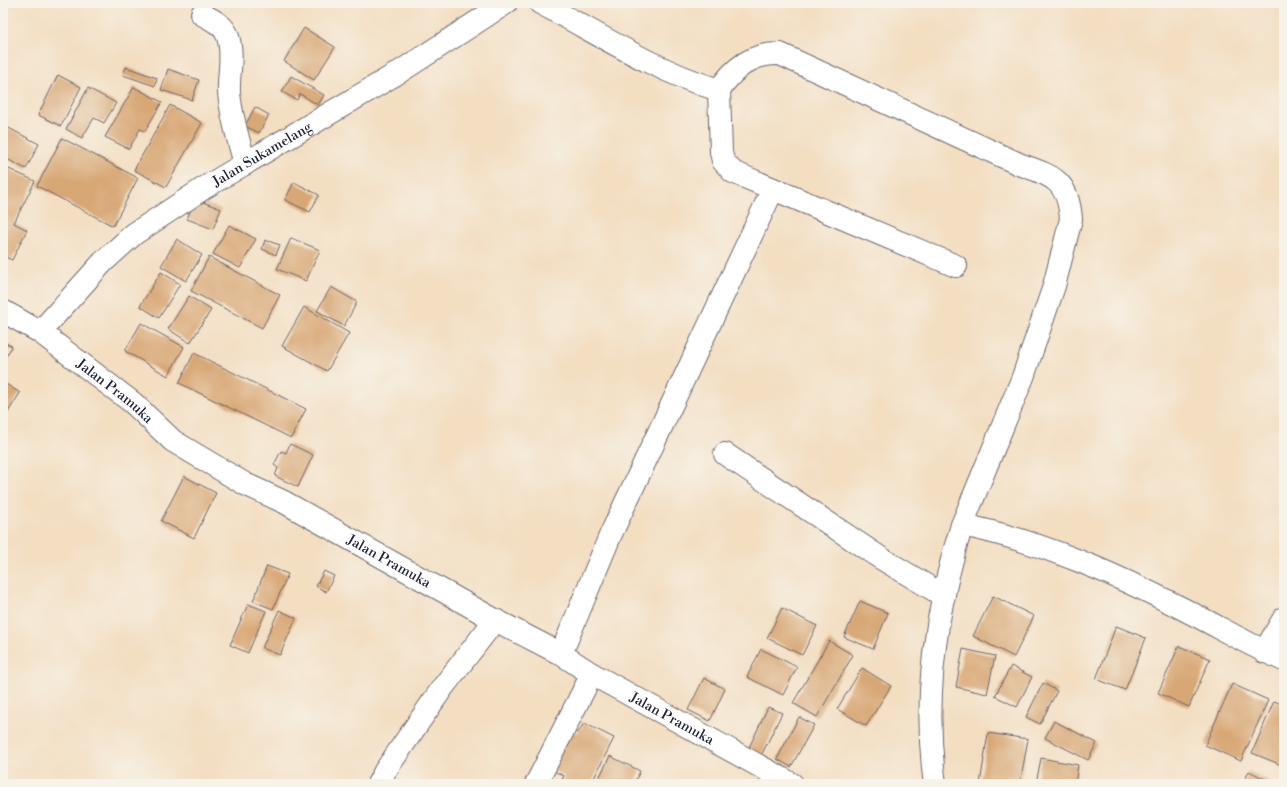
<svg xmlns="http://www.w3.org/2000/svg" width="1287" height="787" viewBox="0 0 1287 787" font-family="'Libre Bodoni',serif">
  <rect width="100%" height="100%" fill="#f7f3e8"/>
  <filter id="ink" filterUnits="userSpaceOnUse"><feTurbulence type="fractalNoise" baseFrequency=".025" numOctaves="2"/><feDisplacementMap in="SourceGraphic" scale="8" xChannelSelector="R" yChannelSelector="G"/><feConvolveMatrix kernelMatrix="1 2 1 2 8 2 1 2 1" color-interpolation-filters="sRGB"/></filter>
  <filter id="wash" filterUnits="userSpaceOnUse"><feTurbulence type="fractalNoise" baseFrequency=".012" numOctaves="4" result="noise"/><feDisplacementMap in="SourceGraphic" scale="16" xChannelSelector="R" yChannelSelector="G"/><feGaussianBlur stdDeviation="0.9" result="paint"/><feColorMatrix in="noise" values="0 0 0 0 0 0 0 0 0 0 0 0 0 0 0 0 0 1.4 0 .05"/><feComposite in="paint" operator="in"/></filter>
  <g filter="url(#wash)">
    <rect width="100%" height="100%" fill="#f3dec2"/>
    <g id="blocks">
      <!-- building -->
      <path fill="#d8a776" d="M 304,28 L 335,47 L 314,80 L 284,61 Z
        M 126,67 L 157,78 L 155,86 L 123,75 Z
        M 168,69 L 199,80 L 192,100 L 161,90 Z
        M 58,75 L 81,87 L 61,126 L 38,115 Z
        M 291,76 L 324,95 L 318,105 L 300,94 L 297,100 L 282,92 Z
        M 134,87 L 162,102 L 145,131 L 140,129 L 129,149 L 105,137 Z
        M 88,88 L 116,103 L 104,123 L 94,118 L 82,138 L 66,129 Z
        M 170,105 L 202,123 L 166,187 L 134,170 Z
        M 255,107 L 269,115 L 259,133 L 245,126 Z
        M 3,125 L 39,144 L 26,169 L 3,157 Z
        M 62,138 L 138,178 L 113,226 L 37,186 Z
        M 9,169 L 35,181 L 14,223 L 27,230 L 12,260 L 3,256 L 3,181 Z
        M 294,182 L 319,195 L 310,212 L 285,200 Z
        M 195,199 L 221,209 L 213,229 L 187,219 Z
        M 229,225 L 256,239 L 240,268 L 213,254 Z
        M 291,238 L 320,250 L 306,281 L 277,269 Z
        M 177,239 L 202,255 L 186,281 L 161,266 Z
        M 265,240 L 280,245 L 276,255 L 262,249 Z
        M 209,257 L 280,295 L 262,328 L 191,291 Z
        M 161,272 L 180,284 L 159,318 L 140,306 Z
        M 331,287 L 357,302 L 344,326 L 317,311 Z
        M 189,296 L 211,310 L 190,343 L 168,329 Z
        M 304,307 L 349,333 L 327,371 L 282,346 Z
        M 141,323 L 184,347 L 168,376 L 125,351 Z
        M 3,342 L 12,346 L 3,362 Z
        M 194,353 L 306,409 L 291,438 L 179,383 Z
        M 3,382 L 20,393 L 3,420 Z
        M 290,444 L 313,455 L 298,487 L 275,476 L 278,468 L 274,465 L 281,451 L 286,453 Z
        M 184,476 L 216,493 L 194,538 L 161,521 Z
        M 267,566 L 288,574 L 273,609 L 253,601 Z
        M 324,571 L 334,576 L 326,592 L 316,586 Z
        M 993,596 L 1034,616 L 1014,657 L 973,636 Z
        M 860,601 L 888,613 L 873,649 L 844,637 Z
        M 248,604 L 266,611 L 248,653 L 230,645 Z
        M 782,608 L 817,626 L 802,655 L 767,638 Z
        M 279,610 L 296,618 L 280,655 L 262,648 Z
        M 1116,626 L 1146,638 L 1125,690 L 1096,679 Z
        M 829,641 L 853,655 L 817,717 L 793,703 Z
        M 1179,646 L 1210,659 L 1189,707 L 1158,693 Z
        M 761,649 L 797,667 L 783,695 L 747,677 Z
        M 963,649 L 995,656 L 987,694 L 956,687 Z
        M 1011,666 L 1032,677 L 1017,707 L 995,696 Z
        M 862,668 L 891,686 L 866,726 L 837,709 Z
        M 704,678 L 725,689 L 710,721 L 688,710 Z
        M 1043,683 L 1057,691 L 1040,724 L 1026,717 Z
        M 1232,684 L 1268,700 L 1241,761 L 1205,745 Z
        M 1274,701 L 1284,705 L 1284,766 L 1252,753 Z
        M 768,707 L 782,713 L 759,760 L 746,754 Z
        M 799,717 L 814,725 L 791,767 L 777,759 Z
        M 1054,721 L 1097,743 L 1088,760 L 1045,738 Z
        M 584,723 L 614,738 L 591,784 L 571,784 L 562,779 L 564,776 L 550,769 L 571,729 L 578,733 Z
        M 988,733 L 1028,739 L 1020,784 L 980,784 Z
        M 610,756 L 640,771 L 634,784 L 596,784 Z
        M 1041,758 L 1078,765 L 1075,784 L 1036,784 Z
        M 1249,771 L 1269,781 L 1268,784 L 1243,784 Z
        M 1086,781 L 1098,783 L 1098,784 L 1086,784 Z"/>
    </g>
  </g>
  <g filter="url(#ink)">
    <use href="#blocks" fill-opacity="0" stroke="#6b646a" stroke-width="1"/>
    <g fill="none" stroke-linecap="round" stroke-linejoin="round">
      <defs>
        <g id="street">
          <path d="M 540,3 C 599,34 655,71 719,90 C 734,68 752,53 780,54 L 1019,164 C 1052,176 1068,179 1071,219 L 1054,286 L 1023,377 L 962,525"/>
          <path d="M 202,14 C 212,20 225,25 228,37 C 234,55 228,75 229,92 C 231,117 239,141 245,164"/>
          <path d="M 719,90 L 721,152 L 723,161 L 733,172 L 956,266"/>
          <path id="s1" d="M 3,311 L 40,332 L 133,403 L 173,441 L 245,484 L 284,502 L 495,620 L 561,654 L 592,674 L 792,784"/>
          <path id="s2" d="M 40,332 L 103,262 L 134,234 L 204,188 L 401,71 L 506,3"/>
          <path d="M 725,454 L 879,557 L 944,596"/>
          <path d="M 1264,652 L 1284,618"/>
          <path d="M 561,654 L 610,536 L 773,189"/>
          <path d="M 378,784 L 385,771 L 443,687 L 495,620"/>
          <path d="M 536,784 L 592,674"/>
          <path d="M 935,784 C 923,698 936,608 962,525 C 1041,541 1117,575 1189,612 C 1221,628 1251,646 1284,660"/>
        </g>
      </defs>
      <!-- street casing -->
      <use href="#street" stroke="#6b646a" stroke-width="24"/>
      <!-- street -->
      <use href="#street" stroke="#fff" stroke-width="22"/>
    </g>
  </g>
  <g text-anchor="middle" stroke-width="3" stroke-linejoin="round" paint-order="stroke">
    <!-- street labels -->
    <g font-size="14" fill="#22223b" stroke="#f7f3e8">
      <text dy="5" stroke="none"><textPath href="#s2" startOffset="287">Jalan Sukamelang</textPath></text>
      <text dy="5" stroke="none"><textPath href="#s1" startOffset="138">Jalan Pramuka</textPath></text>
      <text dy="5" stroke="none"><textPath href="#s1" startOffset="462">Jalan Pramuka</textPath></text>
      <text dy="5" stroke="none"><textPath href="#s1" startOffset="786">Jalan Pramuka</textPath></text>
    </g>
  </g>
  <!-- margin -->
  <rect width="1287" height="787" fill="none" stroke="#f7f3e8" stroke-width="16"/>
</svg>
